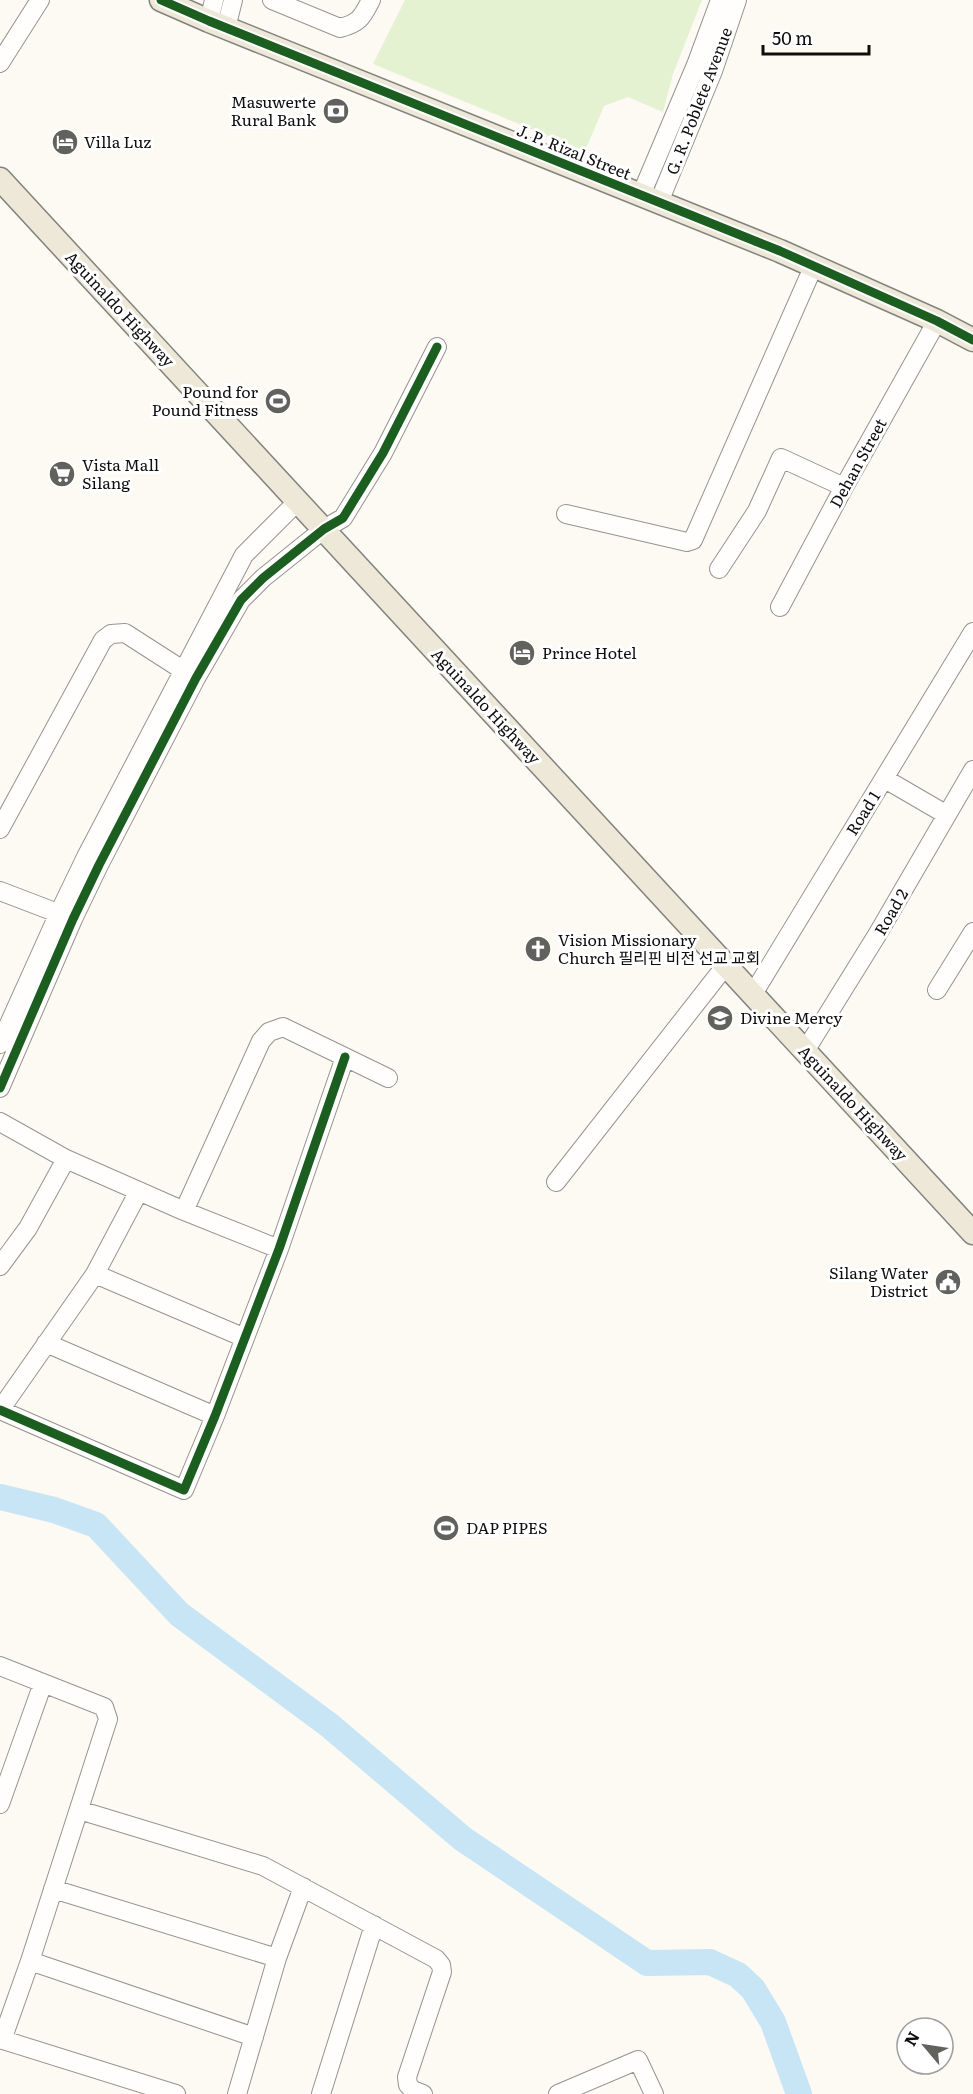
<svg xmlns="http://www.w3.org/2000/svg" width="973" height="2094" viewBox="0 0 973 2094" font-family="Literata,'Noto Sans KR',serif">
  <rect width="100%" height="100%" fill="#fcfaf2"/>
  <!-- grass -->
  <path fill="#e4f2d2" d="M 405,0 L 702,0 L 673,74 L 663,112 L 628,97 L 604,106 L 585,151 L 373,64 Z"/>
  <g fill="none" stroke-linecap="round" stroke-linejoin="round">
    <!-- river -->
    <path stroke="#c8e5f6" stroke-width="26" d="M 0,1497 L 54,1510 L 96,1525 L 179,1614 L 329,1725 L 463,1839 L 647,1963 L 710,1962 L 738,1975 L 753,1989 L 773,2022 L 799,2094"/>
    <defs>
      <path id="minor" d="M 272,0 L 340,28 C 360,23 362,17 371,0
        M 209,21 L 214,0
        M 226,28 L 233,0
        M 0,63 L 40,0
        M 641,195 L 696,65 L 720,0
        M 659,202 L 713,71 L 737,0
        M 566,514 L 687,542 L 693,540 L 814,265
        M 719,569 L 757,511 L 781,458 L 844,487
        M 780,607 L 844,487 L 937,321
        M 885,779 L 947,815
        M 0,829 L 103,640 L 111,634 L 125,633 L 192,676
        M 0,891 L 68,917
        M 937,990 L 973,932
        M 753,994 L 973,632
        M 0,1044 L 59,913 L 86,857 L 244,555 L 298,501
        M 805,1051 L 877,935 L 973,770
        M 0,1088 L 73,919 L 99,865 L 196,678 L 241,600 L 263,578 L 324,529 L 343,518 L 383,453 L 437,347
        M 0,1122 L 66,1159 L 184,1211 L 279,1249
        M 556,1182 L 726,965
        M 184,1211 L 261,1041 L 269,1032 L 283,1027 L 388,1078
        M 0,1266 L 28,1228 L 66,1159
        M 95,1274 L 245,1338
        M 46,1343 L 215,1416
        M 0,1410 L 184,1490 L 215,1416 L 279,1249 L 345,1057
        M 0,1410 L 95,1274 L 139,1191
        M 0,1666 L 104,1707 L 108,1719 L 30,1961 L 2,2040
        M 0,1804 L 43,1683
        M 79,1810 L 263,1866 L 436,1959 L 441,1965 L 442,1972 L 407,2077 L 408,2085 L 413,2090 L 423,2094
        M 53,1889 L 277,1958
        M 30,1961 L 254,2037
        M 0,2039 L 176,2094
        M 237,2094 L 277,1958 L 303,1887
        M 321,2094 L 374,1925
        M 558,2094 L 638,2060 L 654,2094"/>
      <path id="major" d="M 161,0 L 209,21 L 780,251 L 937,321 L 973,340
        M 0,179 L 973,1233"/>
    </defs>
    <!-- minor casing -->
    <use href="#minor" stroke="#959491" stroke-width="20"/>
    <!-- major casing -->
    <use href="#major" stroke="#82827e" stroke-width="25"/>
    <!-- minor -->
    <use href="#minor" stroke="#fffefd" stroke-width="18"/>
    <!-- major -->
    <use href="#major" stroke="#ede8d8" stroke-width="22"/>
    <defs>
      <path id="cycleway" d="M 161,0 L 209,21 L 780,251 L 937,321 L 973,340
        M 0,1088 L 73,919 L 99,865 L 196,678 L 241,600 L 263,578 L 324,529 L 343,518 L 383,453 L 437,347
        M 0,1410 L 184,1490 L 215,1416 L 279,1249 L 345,1057"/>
    </defs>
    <!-- cycleway casing -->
    <use href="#cycleway" stroke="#fff" stroke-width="13"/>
    <!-- cycleway -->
    <use href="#cycleway" stroke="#1b5e20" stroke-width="9"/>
  </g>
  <!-- icons -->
  <defs>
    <symbol id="bank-disc" viewBox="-11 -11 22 22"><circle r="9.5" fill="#61615e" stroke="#fff"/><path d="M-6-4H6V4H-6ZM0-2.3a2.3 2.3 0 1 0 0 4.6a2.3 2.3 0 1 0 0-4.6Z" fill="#fff"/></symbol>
    <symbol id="hotel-disc" viewBox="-11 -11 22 22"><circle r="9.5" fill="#61615e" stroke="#fff"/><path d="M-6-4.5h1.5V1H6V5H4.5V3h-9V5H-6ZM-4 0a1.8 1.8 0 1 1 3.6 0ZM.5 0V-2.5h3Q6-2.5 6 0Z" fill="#fff"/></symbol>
    <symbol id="stadium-disc" viewBox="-11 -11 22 22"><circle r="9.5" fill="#61615e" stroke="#fff"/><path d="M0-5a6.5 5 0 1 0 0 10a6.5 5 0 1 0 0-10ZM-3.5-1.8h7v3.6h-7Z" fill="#fff"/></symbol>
    <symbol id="supermarket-disc" viewBox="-11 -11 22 22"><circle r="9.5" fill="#61615e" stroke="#fff"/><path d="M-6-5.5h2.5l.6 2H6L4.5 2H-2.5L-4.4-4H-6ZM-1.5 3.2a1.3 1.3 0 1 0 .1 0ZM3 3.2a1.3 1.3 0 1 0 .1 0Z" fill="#fff"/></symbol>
    <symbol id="church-disc" viewBox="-11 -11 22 22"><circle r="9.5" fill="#61615e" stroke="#fff"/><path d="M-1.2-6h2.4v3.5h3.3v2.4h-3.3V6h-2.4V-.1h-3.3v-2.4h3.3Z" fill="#fff"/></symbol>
    <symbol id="university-disc" viewBox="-11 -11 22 22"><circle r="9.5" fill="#61615e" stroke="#fff"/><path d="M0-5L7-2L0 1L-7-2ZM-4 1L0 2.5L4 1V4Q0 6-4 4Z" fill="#fff"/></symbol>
    <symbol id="civic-disc" viewBox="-11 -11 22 22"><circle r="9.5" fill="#61615e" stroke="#fff"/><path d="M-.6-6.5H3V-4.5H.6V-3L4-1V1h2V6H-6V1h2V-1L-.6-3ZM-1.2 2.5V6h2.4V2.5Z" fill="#fff"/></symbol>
  </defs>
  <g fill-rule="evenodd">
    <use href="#bank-disc" x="321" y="96" width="30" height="30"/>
    <use href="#hotel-disc" x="50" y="127" width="30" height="30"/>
    <use href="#stadium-disc" x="263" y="386" width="30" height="30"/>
    <use href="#supermarket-disc" x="47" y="459" width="30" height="30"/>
    <use href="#hotel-disc" x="507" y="638" width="30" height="30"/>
    <use href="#church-disc" x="523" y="934" width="30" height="30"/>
    <use href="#university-disc" x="705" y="1003" width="30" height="30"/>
    <use href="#civic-disc" x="933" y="1267" width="30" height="30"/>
    <use href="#stadium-disc" x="431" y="1513" width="30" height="30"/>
  </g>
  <g text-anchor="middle" stroke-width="6" stroke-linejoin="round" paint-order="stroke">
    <!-- street labels -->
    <g font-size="16" fill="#0e0e0e" stroke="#fff">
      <text transform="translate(699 101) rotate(-69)" y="6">G. R. Poblete Avenue</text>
      <text transform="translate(574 152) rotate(22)" y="6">J. P. Rizal Street</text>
      <text transform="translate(120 309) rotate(47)" y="6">Aguinaldo Highway</text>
      <text transform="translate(858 463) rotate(-61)" y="6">Dehan Street</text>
      <text transform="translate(486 706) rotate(47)" y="6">Aguinaldo Highway</text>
      <text transform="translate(863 813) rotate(-58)" y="6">Road 1</text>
      <text transform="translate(891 912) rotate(-60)" y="6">Road 2</text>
      <text transform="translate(853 1103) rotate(47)" y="6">Aguinaldo Highway</text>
    </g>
    <!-- poi labels -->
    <g font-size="16" fill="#0e0e0e" stroke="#fff" text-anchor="start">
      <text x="316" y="108" text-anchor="end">Masuwerte<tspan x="316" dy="18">Rural Bank</tspan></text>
      <text x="84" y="148">Villa Luz</text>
      <text x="258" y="398" text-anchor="end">Pound for<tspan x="258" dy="18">Pound Fitness</tspan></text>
      <text x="82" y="471">Vista Mall<tspan x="82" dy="18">Silang</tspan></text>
      <text x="542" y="659">Prince Hotel</text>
      <text x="558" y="946">Vision Missionary<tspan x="558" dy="18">Church 필리핀 비전 선교 교회</tspan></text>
      <text x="740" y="1024">Divine Mercy</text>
      <text x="928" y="1279" text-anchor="end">Silang Water<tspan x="928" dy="18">District</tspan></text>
      <text x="466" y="1534">DAP PIPES</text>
    </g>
  </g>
  <!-- north arrow -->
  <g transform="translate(925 2046) rotate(299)"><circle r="28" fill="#ffffff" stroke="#9f9f9f" stroke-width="1.5"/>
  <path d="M0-4.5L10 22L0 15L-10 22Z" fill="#61615e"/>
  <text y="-9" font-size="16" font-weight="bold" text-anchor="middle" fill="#0e0e0e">N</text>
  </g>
  <!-- scale -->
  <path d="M763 45v9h106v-9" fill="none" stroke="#0e0e0e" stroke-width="3"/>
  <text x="772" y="45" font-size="18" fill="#0e0e0e" stroke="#ffffff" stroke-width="4.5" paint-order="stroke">50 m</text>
</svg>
